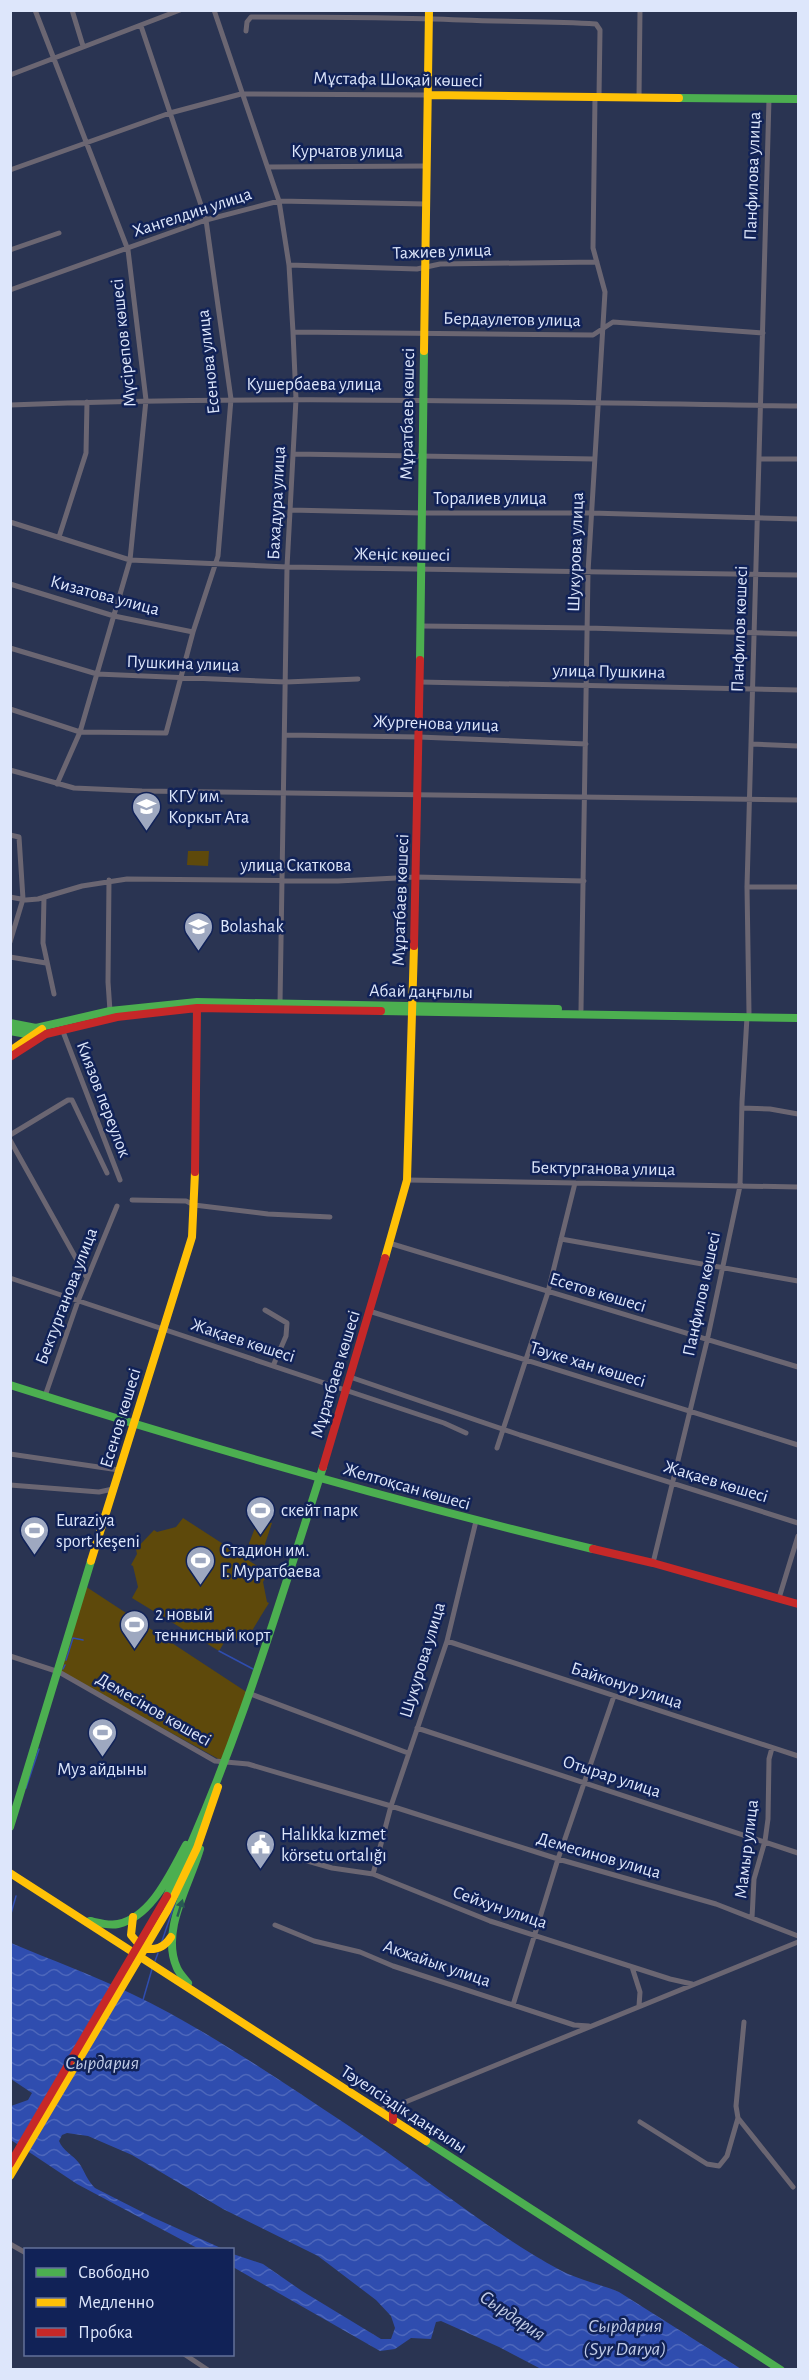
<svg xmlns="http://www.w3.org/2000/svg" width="809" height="2380" viewBox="0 0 809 2380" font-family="'Alegreya Sans',sans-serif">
  <defs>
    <pattern id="water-waves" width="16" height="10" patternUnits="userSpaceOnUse" patternTransform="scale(1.5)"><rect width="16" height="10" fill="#2f4daf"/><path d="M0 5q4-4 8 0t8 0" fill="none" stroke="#4d67bb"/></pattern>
  </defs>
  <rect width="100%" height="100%" fill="#2a3452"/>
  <!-- green -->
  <path fill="#5e490b" d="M 188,851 L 209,851 L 208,866 L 187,865 Z
    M 183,1518 L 268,1573 L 263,1582 L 267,1602 L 269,1603 C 260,1617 257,1623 248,1637 L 225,1641 L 219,1651 L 132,1598 L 138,1587 L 133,1566 L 131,1565 L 137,1554 L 136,1549 L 154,1530 L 157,1532 L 176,1527 Z
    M 258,1520 L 272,1523 L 263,1550 L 248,1546 Z
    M 85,1586 L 248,1693 L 224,1762 L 59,1671 Z"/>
  <!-- water -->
  <path fill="url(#water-waves)" d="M 11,1943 C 51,1960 93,1975 132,1994 C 204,2028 279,2080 346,2124 C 418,2171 484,2229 560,2270 C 579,2280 600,2284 619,2292 L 741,2369 L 541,2369 L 499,2347 L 441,2321 L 436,2322 L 431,2339 L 411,2338 L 395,2349 L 380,2351 L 233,2267 L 233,2254 L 263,2264 L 302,2291 L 381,2339 L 391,2339 L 395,2328 L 391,2316 L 376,2300 L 318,2256 L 223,2209 L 132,2155 L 88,2136 L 67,2133 L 62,2135 L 59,2141 C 63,2151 73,2155 79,2163 C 85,2172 87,2180 95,2188 L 152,2217 L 223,2249 L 199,2249 L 77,2184 L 11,2140 L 11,2106 L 28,2100 L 32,2093 L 11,2079 Z"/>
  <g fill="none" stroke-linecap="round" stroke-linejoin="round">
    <!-- stream -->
    <path stroke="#2f4daf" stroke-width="1.5" d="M 219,1651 L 253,1669
      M 66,1660 L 73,1638 L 83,1640
      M 63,1669 L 65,1665
      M 26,1788 L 39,1749
      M 10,1917 L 16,1896
      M 161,1944 L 176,1900
      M 155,1961 L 158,1953
      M 143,2000 L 152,1969"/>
    <!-- street -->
    <path stroke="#6b6672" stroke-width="5" d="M 35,10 L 128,250 L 146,400 L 130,560 L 80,732 L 57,784
      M 72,10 L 83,46
      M 214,10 L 279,201 L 289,265 L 293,332 L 296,399 L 287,567 L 280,1004
      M 246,31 L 247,22 L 251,17 C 321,17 392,17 462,20 C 507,22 551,21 596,24 L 600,30 L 599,97
      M 10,75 L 180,10
      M 639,98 L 640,10
      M 268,167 L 426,166
      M 10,170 L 170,113 L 241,94 L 428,95
      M 10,250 L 59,233
      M 289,265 L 417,269 L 440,264 L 597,262
      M 10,290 L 206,220 L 279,201 L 426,204
      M 293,332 L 593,335 L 613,322 L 763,333
      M 10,405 C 273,395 536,402 798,406
      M 294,454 L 594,459
      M 759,459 L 798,459
      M 290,510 L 421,513 L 591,513 L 798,519
      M 10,522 L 130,560 L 287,567 L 798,575
      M 59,537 L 86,453 L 87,402
      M 10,584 L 114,616 L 193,632
      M 420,626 L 587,628 L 798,634
      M 10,648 L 97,674 L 286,682 L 358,679
      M 420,682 L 798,690
      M 10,709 L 80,732 L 166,733 L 193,632 L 218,556 L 231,399 L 206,220 L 141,26
      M 286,735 L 419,737 L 586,744
      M 751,744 L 798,746
      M 10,770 L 74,788 L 142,791 L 798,800
      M 10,835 L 19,837 L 23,899 L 10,942
      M 109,880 L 108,982 L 110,1011
      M 747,887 L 798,887
      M 10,897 L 26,900 L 38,899 L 82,886 L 127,879 L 338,881 L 416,877 L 584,881
      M 44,897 L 43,943 L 54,994
      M 10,957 L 46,963
      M 581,1010 L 588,572 L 605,292 L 593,248 L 595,97
      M 749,1013 L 747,887 L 769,99
      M 62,1029 L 120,1180
      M 742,1108 L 770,1109 L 798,1114
      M 10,1135 L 68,1100 L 72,1100 L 107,1173
      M 10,1140 L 87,1278
      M 407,1180 L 798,1187
      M 132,1200 L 186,1201 L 194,1205 L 268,1214 L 330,1217
      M 561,1239 L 798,1281
      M 389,1243 L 798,1367
      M 10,1278 L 444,1423 L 466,1433
      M 265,1310 L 287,1323 L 286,1336 L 273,1366
      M 369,1311 L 798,1445
      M 350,1377 L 520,1435 L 798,1523
      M 45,1396 L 78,1301 L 117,1206
      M 497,1448 L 548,1292 L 575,1183
      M 10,1454 L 119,1470
      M 10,1485 L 99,1492 L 113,1489
      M 653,1563 L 707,1341 L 740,1186 L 742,1102 L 747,1017
      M 779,1598 L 798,1536
      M 447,1641 L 798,1756
      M 10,1656 L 59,1672 L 215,1761 L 248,1764 L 391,1806 L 558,1859 L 716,1904 L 798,1936
      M 248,1693 L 408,1753
      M 417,1728 L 798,1853
      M 297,1858 L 332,1868 L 373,1874 L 490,1921 L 670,1979 L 692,1984
      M 373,1874 L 391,1806 L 447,1641 L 476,1521
      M 752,1918 L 754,1879 L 765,1841 L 768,1819 L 769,1759 L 772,1748
      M 275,1925 L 314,1941 L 360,1952 L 393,1966 L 574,2025 L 589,2026
      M 632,1967 L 640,1992 L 639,2006
      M 513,2005 L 558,1859 L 614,1696
      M 744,2022 L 736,2106 L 738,2118 L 793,2187
      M 378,2110 L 398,2105 L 798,1942
      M 640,2122 L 707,2164 L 719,2166 L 727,2156 L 738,2118
      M 10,2244 L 26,2253
      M 184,2354 L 208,2370"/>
    <!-- fast -->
    <path stroke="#4caf50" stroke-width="8" d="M 679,98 L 798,99
      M 420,660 L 424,351
      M 381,1011 L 798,1018
      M 10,1023 L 36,1028 L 110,1011 L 197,1002 L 558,1009
      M 10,1031 L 32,1035
      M 10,1385 C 202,1446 397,1502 593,1549
      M 10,1827 L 91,1561
      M 167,1896 C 233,1759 277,1611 323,1467
      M 90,1921 C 99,1923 109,1926 118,1924 C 152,1917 171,1872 186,1845
      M 188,1983 C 184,1978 179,1973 177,1968 C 160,1931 190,1884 200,1849
      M 426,2141 L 781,2370"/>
    <!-- slow -->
    <path stroke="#ffc107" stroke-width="8" d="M 428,95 L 679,98
      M 424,351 L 429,10
      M 10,1051 L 42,1029
      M 385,1258 L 407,1180 L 414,946
      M 91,1561 L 192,1237 L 195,1172
      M 10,1873 L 426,2141
      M 133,1917 L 131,1935 L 142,1948 C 155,1951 164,1948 171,1937
      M 10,2176 L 167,1911 L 197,1848 L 218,1787"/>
    <!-- jam -->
    <path stroke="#c62828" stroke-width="8" d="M 414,946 L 420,660
      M 10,1057 L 46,1034 L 117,1017 L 197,1008 L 381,1011
      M 195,1172 L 197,1008
      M 323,1467 L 385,1258
      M 593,1549 L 653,1563 L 798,1604
      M 393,2120 L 393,2113 L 398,2105
      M 10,2164 L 167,1896"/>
  </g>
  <!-- one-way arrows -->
  <defs><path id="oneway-solid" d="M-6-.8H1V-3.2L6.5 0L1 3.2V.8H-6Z" transform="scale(1.5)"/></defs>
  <use fill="#295a54" href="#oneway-solid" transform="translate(180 1908) rotate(-73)"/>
  <!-- icons -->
  <defs>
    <symbol id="university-pin" viewBox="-11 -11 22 30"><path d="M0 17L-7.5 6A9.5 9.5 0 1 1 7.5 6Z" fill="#9ea8c0" stroke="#112257"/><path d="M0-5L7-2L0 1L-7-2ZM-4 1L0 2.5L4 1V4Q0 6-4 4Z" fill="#fff"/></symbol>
    <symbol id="stadium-pin" viewBox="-11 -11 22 30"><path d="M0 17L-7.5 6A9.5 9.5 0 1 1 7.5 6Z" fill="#9ea8c0" stroke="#112257"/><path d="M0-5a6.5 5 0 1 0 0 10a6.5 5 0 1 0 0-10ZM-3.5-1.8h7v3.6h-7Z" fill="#fff"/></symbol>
    <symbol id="civic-pin" viewBox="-11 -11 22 30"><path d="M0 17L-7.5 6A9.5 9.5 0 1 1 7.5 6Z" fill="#9ea8c0" stroke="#112257"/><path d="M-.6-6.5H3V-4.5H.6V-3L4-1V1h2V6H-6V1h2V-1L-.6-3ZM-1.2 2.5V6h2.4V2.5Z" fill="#fff"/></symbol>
  </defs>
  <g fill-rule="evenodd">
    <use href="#university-pin" x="130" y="790" width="33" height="45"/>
    <use href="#university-pin" x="182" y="910" width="33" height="45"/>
    <use href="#stadium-pin" x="244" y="1494" width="33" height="45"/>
    <use href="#stadium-pin" x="18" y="1514" width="33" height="45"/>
    <use href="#stadium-pin" x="184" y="1544" width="33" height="45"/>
    <use href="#stadium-pin" x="118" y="1608" width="33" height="45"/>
    <use href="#stadium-pin" x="86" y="1716" width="33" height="45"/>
    <use href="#civic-pin" x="244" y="1828" width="33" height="45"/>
  </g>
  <g text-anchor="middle" stroke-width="5" stroke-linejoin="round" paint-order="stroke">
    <!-- street labels -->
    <g font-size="18" fill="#dde6fb" stroke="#112257">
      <text transform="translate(398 79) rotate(1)" y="6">Мұстафа Шоқай көшесі</text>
      <text x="347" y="157">Курчатов улица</text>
      <text transform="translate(752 176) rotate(-88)" y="6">Панфилова улица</text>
      <text transform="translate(192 212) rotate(-18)" y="6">Хангелдин улица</text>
      <text transform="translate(442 251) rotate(-2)" y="6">Тажиев улица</text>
      <text transform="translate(512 319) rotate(1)" y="6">Бердаулетов улица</text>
      <text transform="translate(123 343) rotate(-96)" y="6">Мүсірепов көшесі</text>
      <text transform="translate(208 362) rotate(-96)" y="6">Есенова улица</text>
      <text x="314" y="390">Кушербаева улица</text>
      <text transform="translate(407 414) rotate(-89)" y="6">Мұратбаев көшесі</text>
      <text x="490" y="504">Торалиев улица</text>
      <text transform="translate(276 503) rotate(-87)" y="6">Бахадура улица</text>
      <text transform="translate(575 552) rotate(-88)" y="6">Шукурова улица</text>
      <text transform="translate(402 554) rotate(1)" y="6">Жеңіс көшесі</text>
      <text transform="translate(105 595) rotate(15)" y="6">Кизатова улица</text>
      <text transform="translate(739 629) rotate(-88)" y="6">Панфилов көшесі</text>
      <text transform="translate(183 663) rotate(2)" y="6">Пушкина улица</text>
      <text transform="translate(609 671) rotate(1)" y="6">улица Пушкина</text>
      <text transform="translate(436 723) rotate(2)" y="6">Жургенова улица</text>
      <text x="296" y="871">улица Скаткова</text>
      <text transform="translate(400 900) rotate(-88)" y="6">Мұратбаев көшесі</text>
      <text transform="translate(421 991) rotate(1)" y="6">Абай даңғылы</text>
      <text transform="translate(104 1099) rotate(69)" y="6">Киязов переулок</text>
      <text transform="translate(603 1168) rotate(1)" y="6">Бектурганова улица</text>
      <text transform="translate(598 1292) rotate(17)" y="6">Есетов көшесі</text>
      <text transform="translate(701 1294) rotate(-78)" y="6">Панфилов көшесі</text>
      <text transform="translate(66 1296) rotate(-69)" y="6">Бектурганова улица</text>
      <text transform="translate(243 1340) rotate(18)" y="6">Жақаев көшесі</text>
      <text transform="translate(588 1364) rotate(17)" y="6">Тәуке хан көшесі</text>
      <text transform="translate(335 1374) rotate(-73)" y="6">Мұратбаев көшесі</text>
      <text transform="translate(120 1418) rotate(-73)" y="6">Есенов көшесі</text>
      <text transform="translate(716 1481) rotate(17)" y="6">Жақаев көшесі</text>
      <text transform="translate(407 1486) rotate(16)" y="6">Желтоқсан көшесі</text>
      <text transform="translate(422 1660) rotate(-73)" y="6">Шукурова улица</text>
      <text transform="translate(627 1685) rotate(18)" y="6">Байконур улица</text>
      <text transform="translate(154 1709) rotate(30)" y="6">Демесінов көшесі</text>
      <text transform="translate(612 1776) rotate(18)" y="6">Отырар улица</text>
      <text transform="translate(746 1849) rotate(-83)" y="6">Мамыр улица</text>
      <text transform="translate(599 1855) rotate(16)" y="6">Демесинов улица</text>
      <text transform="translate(500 1907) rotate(19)" y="6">Сейхун улица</text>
      <text transform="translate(437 1963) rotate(19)" y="6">Акжайык улица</text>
      <text transform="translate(404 2109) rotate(33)" y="6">Тәуелсіздік даңғылы</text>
    </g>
    <!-- poi labels -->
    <g font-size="18" fill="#dde6fb" stroke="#112257" text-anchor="start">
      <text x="168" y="802">КГУ им.<tspan x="168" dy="21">Коркыт Ата</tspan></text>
      <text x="220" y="932">Bolashak</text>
      <text x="281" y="1516">скейт парк</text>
      <text x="56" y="1526">Euraziya<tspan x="56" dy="21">sport keşeni</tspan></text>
      <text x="221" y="1556">Стадион им.<tspan x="221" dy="21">Г. Муратбаева</tspan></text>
      <text x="155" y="1620">2 новый<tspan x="155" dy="21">теннисный корт</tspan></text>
      <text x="102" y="1775" text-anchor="middle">Муз айдыны</text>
      <text x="281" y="1840">Halıkka kızmet<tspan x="281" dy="21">körsetu ortalığı</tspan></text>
    </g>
    <!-- water labels -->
    <g font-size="20" font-style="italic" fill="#c0cbe6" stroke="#112257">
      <text x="102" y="2069">Сырдария</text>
      <text transform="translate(513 2315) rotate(34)" y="7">Сырдария</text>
      <text x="625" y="2332">Сырдария<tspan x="625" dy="23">(Syr Darya)</tspan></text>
    </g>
  </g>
  <!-- border -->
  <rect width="809" height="2380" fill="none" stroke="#dde6fb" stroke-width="24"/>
  <!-- legend -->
  <rect x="24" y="2248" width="210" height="108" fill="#112257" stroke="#637099" stroke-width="1.5"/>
  <rect x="36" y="2268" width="30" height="9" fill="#4caf50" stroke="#637099" stroke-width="1.5"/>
  <text x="78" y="2278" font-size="18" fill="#dde6fb">Свободно</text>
  <rect x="36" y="2298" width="30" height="9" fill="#ffc107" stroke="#637099" stroke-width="1.5"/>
  <text x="78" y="2308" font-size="18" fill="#dde6fb">Медленно</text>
  <rect x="36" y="2328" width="30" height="9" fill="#c62828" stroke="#637099" stroke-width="1.5"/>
  <text x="78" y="2338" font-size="18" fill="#dde6fb">Пробка</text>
</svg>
